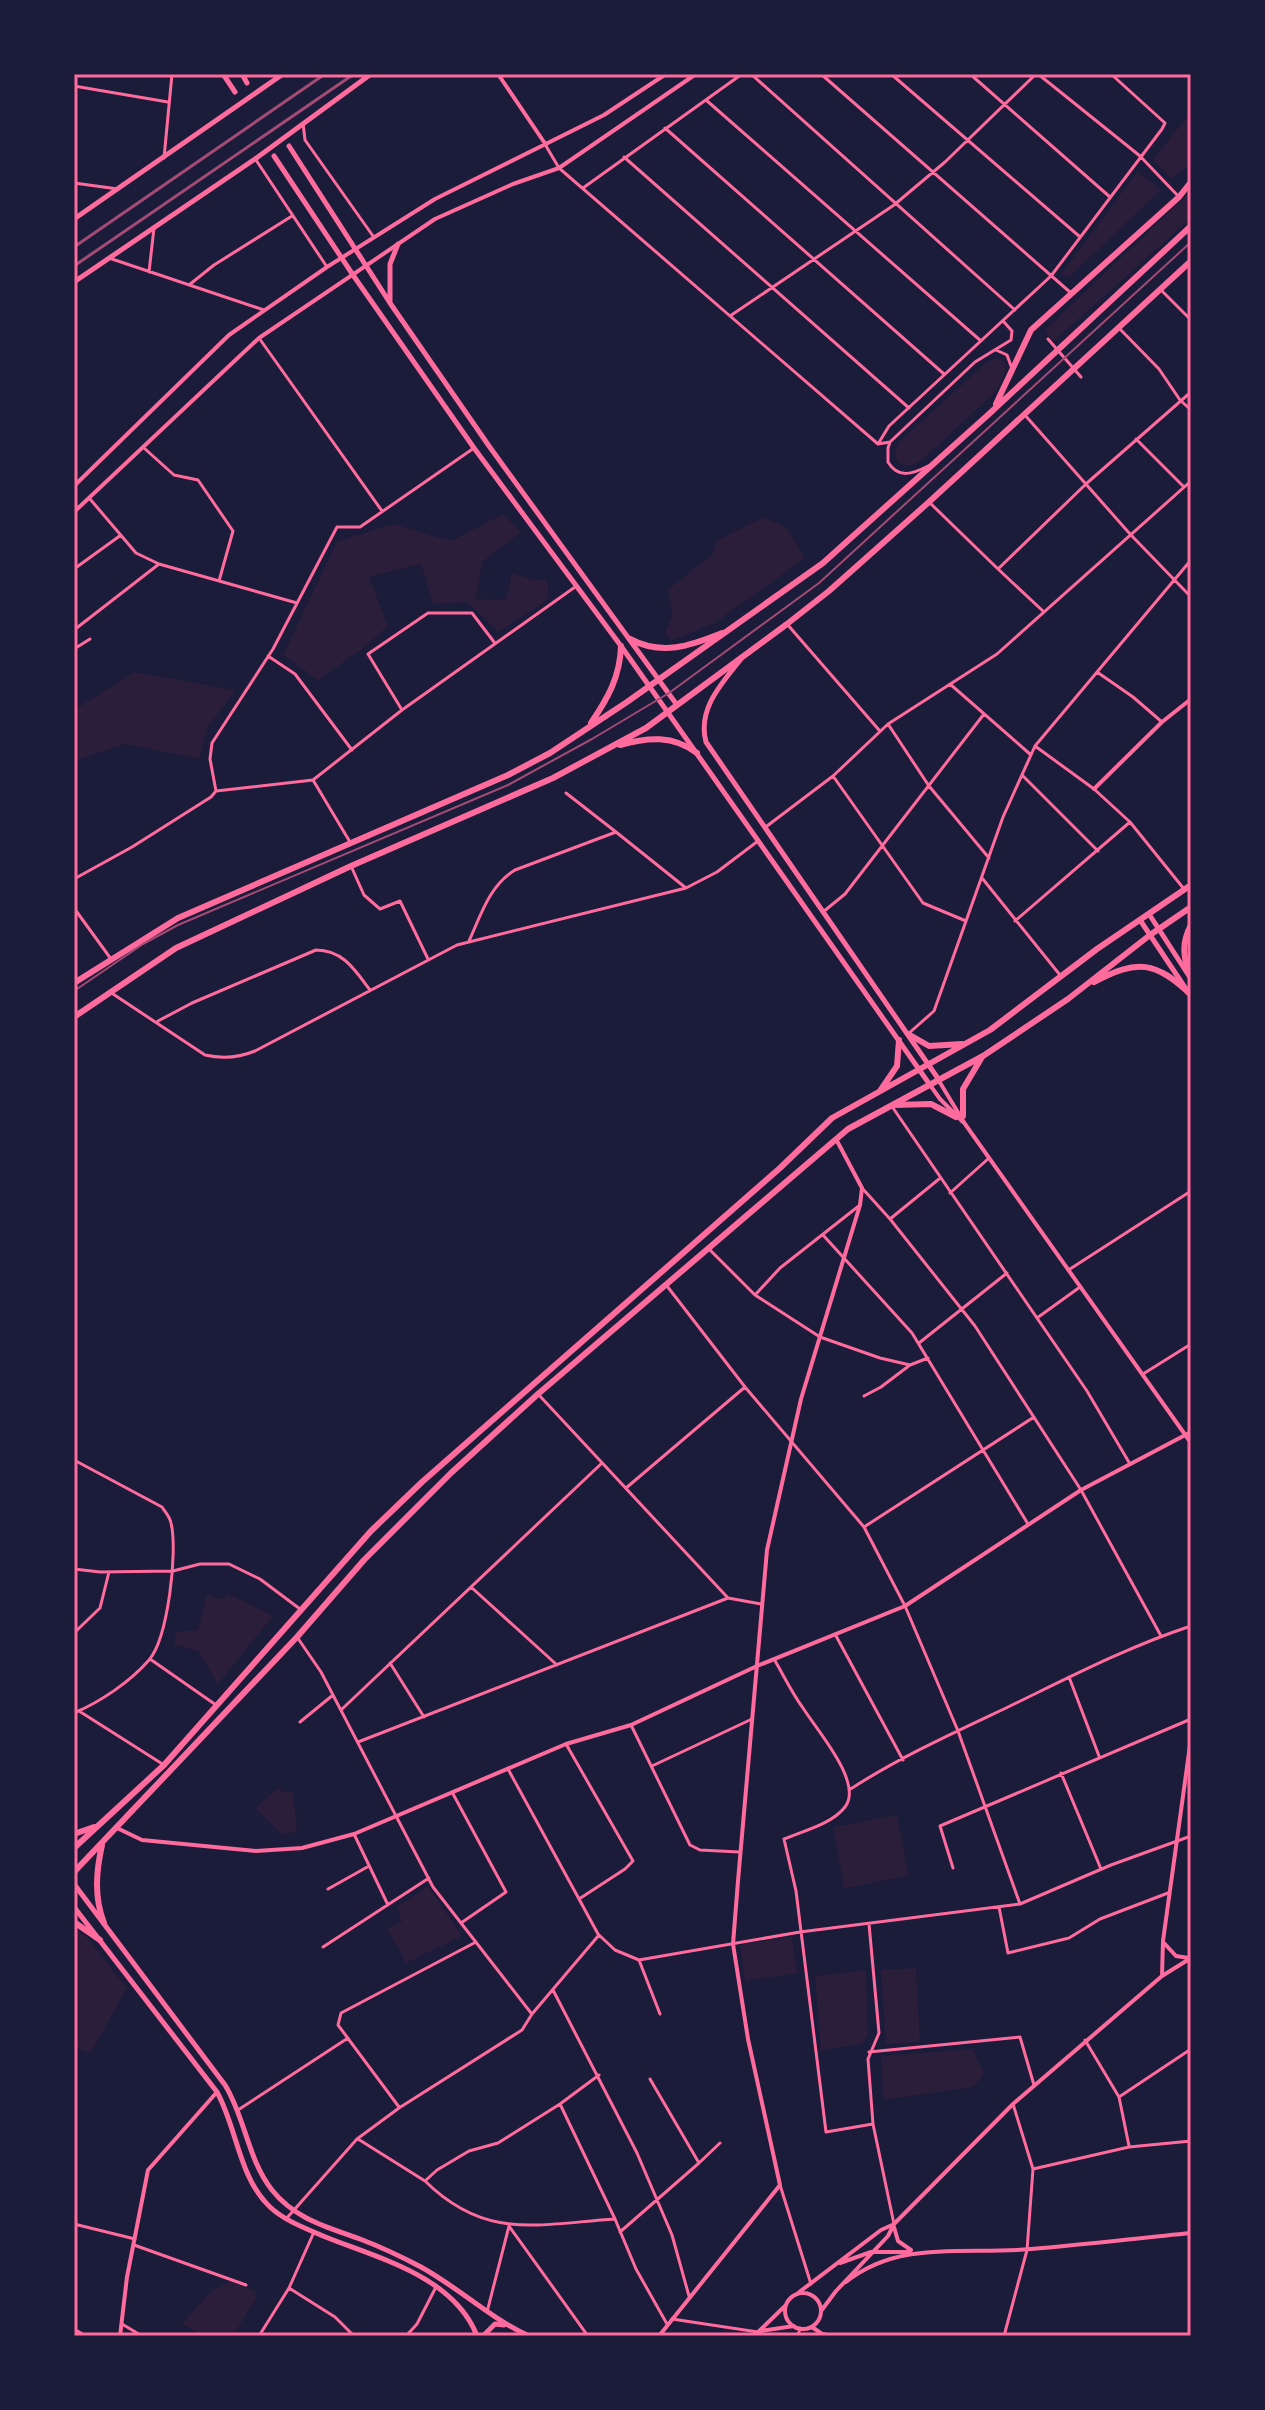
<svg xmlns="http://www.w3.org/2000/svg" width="1265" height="2410" viewBox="0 0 1265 2410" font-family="'Archivo Narrow',sans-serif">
  <rect width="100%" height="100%" fill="#1b1b3a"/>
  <!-- green -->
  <path fill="#2a1e3b" d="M 1191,107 L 1191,163 L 1172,179 L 1153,160 L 1186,118 Z
    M 1138,171 L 1161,190 L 1069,277 L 1061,274 Z
    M 1191,191 L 1191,218 L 1053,342 L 1045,330 Z
    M 998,358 L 1005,362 C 1007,375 999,387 991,396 L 921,461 L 910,466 L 900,464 L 894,454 L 899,442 L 987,362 Z
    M 503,514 L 521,532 L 482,562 L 476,599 L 506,600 L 512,573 L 534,580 L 547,579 L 549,599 L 498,632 L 467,602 L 433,604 L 421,564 L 369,577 L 388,626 L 362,649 L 318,680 L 283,655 L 337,542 L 393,524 L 451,541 Z
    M 764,517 L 787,528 L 805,558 L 715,623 L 671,641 L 665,634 L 672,615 L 668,590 L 712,554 L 716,541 Z
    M 134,672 L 235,690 L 208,727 L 199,759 L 124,744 L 74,761 L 74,710 Z
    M 207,1594 L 221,1599 L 229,1594 L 273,1616 L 218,1684 L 198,1651 L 174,1644 L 176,1632 L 198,1630 Z
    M 278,1788 L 283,1792 L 293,1792 L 297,1831 L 282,1835 L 255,1808 Z
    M 897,1815 L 909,1876 L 844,1888 L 833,1827 Z
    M 428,1886 L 462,1936 L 406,1963 L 387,1928 L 402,1922 L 397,1907 Z
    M 74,1930 L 84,1934 L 127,1988 L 90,2054 L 74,2046 Z
    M 792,1937 L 797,1973 L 745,1981 L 740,1945 Z
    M 916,1968 L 920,2042 L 886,2044 L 881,1970 Z
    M 866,1970 L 868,2035 L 861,2044 L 821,2050 L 815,1976 Z
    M 973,2049 L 984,2074 L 973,2087 L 883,2100 L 881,2056 Z
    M 230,2281 L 256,2291 L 255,2300 L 233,2336 L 204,2336 L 182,2324 L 213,2289 L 218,2289 Z"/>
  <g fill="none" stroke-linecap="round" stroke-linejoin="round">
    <!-- pedestrian -->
    <path stroke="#ff6b9d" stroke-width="3" d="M 1048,339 L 1081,377"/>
    <!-- minor -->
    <path stroke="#ff6b9d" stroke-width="3" d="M 751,74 L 1015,310
      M 821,74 L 1071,293
      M 891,74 L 1079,236
      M 970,74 L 1110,197
      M 1038,74 L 1140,156 L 1179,197
      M 74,86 L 168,102
      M 706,100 L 981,341
      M 303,123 L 305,140 L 373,236
      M 665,128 L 944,374
      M 546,146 L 559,168 L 878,444 L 890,442
      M 624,157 L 909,408
      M 164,158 L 172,74
      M 256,160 L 327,267
      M 74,183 L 118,189
      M 583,188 L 742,74
      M 109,258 L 264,310
      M 149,272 L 154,228
      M 189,285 L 214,265 L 292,216
      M 1160,289 L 1191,320
      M 730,316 L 894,205 L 945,162 L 1036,74
      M 1118,327 L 1159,369 L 1180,400 L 1191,410
      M 259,338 L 382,511
      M 996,350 L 1007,355 L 1011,366
      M 1024,414 L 1130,534 L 1191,597
      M 1136,439 L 1184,487
      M 878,444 L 889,426 L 1051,276 L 1162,129 L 1165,123 L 1111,74
      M 144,448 L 174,475 L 198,480 L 233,531 L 219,581
      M 928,466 C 913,474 898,479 888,462 L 888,448 L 890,442 L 975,362 L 1011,340 L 1012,331 L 1004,322
      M 90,499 L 136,553 L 159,564
      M 929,502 L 998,569
      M 74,569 L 121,535
      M 1044,612 L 998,569 L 1087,483 L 1191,392
      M 787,624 L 879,730
      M 74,630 L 159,564 L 297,603
      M 74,649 L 90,639
      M 268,656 L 295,674 L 352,750
      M 1097,672 L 1133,697 L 1162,722
      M 950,684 L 1031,755
      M 402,710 L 368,654 L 428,613 L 472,613 L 494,642
      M 888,724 L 929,786 L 989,858
      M 1035,746 L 1094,789 L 1130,822 L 1184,889
      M 1022,775 L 1098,851
      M 833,776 L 923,903 L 966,921
      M 313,780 L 350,842
      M 216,791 L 313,780 L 402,710 L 575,587
      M 566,793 L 616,832
      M 767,826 L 833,776 L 888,724 L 997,654 L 1191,481
      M 351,866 L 364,895 L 380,909 L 400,901 L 428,959
      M 982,878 L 1060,975
      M 74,879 L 132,847 L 211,797 L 216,791 L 210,759 L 212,743 L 273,649 L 337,527 L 360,527 L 474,448
      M 74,908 L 111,959
      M 823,912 L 845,894 L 984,714
      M 1015,921 L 1130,822
      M 469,941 C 481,915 489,886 515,870 L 616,832 L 686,888
      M 113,994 L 205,1055 C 223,1059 238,1058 255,1051 L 457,945 L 686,888 L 717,872 L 758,841
      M 158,1021 L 192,1003 L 316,950 C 343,950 355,970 370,990
      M 908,1034 L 934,1011 L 1003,817 L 1035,746 L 1191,560
      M 891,1105 L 1087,1391 L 1130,1464
      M 862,1188 L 890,1219 L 975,1326 L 1081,1490 L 1161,1636
      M 950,1193 L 989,1158
      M 890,1219 L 939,1179
      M 823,1235 L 912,1333 L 1028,1524
      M 709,1249 L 755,1295 L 820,1337 L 880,1358 L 910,1365 L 928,1358
      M 1070,1269 L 1191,1191
      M 667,1286 L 745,1387 L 864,1527 L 905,1606 L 958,1731 L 1020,1904
      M 755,1295 L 780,1268 L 860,1205
      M 1037,1318 L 1080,1287
      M 919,1343 L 1007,1273
      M 1143,1374 L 1191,1344
      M 538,1394 L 728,1598
      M 864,1396 L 881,1387 L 910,1365
      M 74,1460 L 162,1507 C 165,1512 170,1517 171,1523 C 178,1551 168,1638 149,1660 C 130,1682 100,1702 74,1713
      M 626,1488 L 745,1387
      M 864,1527 L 1034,1417
      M 74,1569 L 100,1572 L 173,1571 L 200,1564 L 229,1564 L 260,1579 L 300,1609
      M 471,1587 L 557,1665
      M 74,1633 L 100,1608 L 109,1572
      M 835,1634 L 903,1760
      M 297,1637 L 321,1672 L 433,1887 L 531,2013
      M 150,1659 L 216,1705
      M 774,1659 C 784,1676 792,1693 803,1708 C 816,1729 864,1783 845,1807 C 832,1824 803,1831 784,1839 L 796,1891 L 826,2132 L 873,2124
      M 390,1663 L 424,1717
      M 1069,1677 L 1099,1756
      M 341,1710 L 602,1463
      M 79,1711 L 164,1765
      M 300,1722 L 333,1695
      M 631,1725 L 690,1845 L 700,1850 L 739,1852
      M 358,1742 L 728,1598 L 761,1604
      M 566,1744 L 633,1861 L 625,1869 L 579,1899 L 598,1934
      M 652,1766 L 752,1719
      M 508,1769 L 579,1899
      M 1061,1773 L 1101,1869
      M 849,1790 C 898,1758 953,1733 1006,1708 C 1066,1679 1127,1647 1191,1626
      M 452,1792 L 506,1892 L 461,1923
      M 354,1834 L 388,1905
      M 953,1868 L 940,1826 L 1191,1719
      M 328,1889 L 369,1866
      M 999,1907 L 1008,1953 L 1069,1938 L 1100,1919 L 1168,1893
      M 869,1924 L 879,2033 L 868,2059 L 873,2124 L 894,2224
      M 323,1947 L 429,1878
      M 639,1960 L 660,2014
      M 553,1990 L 637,2153 L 672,2235 L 689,2296
      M 1085,2040 L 1119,2097 L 1129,2146
      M 869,2052 L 1020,2037 L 1034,2085
      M 1119,2097 L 1191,2049
      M 560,2104 L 615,2219
      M 399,2107 L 338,2025 L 341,2013 L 476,1942
      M 238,2110 L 348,2038
      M 358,2139 L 425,2181 L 437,2170 L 469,2151 L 498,2143 L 560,2104 L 599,2075
      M 699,2163 L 720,2143
      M 1033,2169 L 1129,2147 L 1191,2141
      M 425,2181 C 486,2241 538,2224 615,2219 L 636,2269 L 667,2324
      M 780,2185 L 811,2284
      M 286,2219 L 357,2139 L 399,2108 L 522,2030 L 532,2014 L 599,1935 L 615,1950 L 639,1960 L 800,1932 L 1020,1904 L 1111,1865 L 1191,1836
      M 74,2224 L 135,2239
      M 620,2232 L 699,2163 L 650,2079
      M 134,2245 L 246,2285
      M 289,2288 L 335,2317 L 354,2336
      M 487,2312 L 509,2226 L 588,2336
      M 672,2319 L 758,2332
      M 122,2324 L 142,2336
      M 74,2329 L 86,2336
      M 259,2336 L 289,2288 L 314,2232
      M 406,2336 L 417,2324 L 436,2287
      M 798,2336 L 800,2328
      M 1004,2336 L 1027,2250 L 1033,2169 L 1013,2104"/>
    <!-- tertiary -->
    <path stroke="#ff6b9d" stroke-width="4" d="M 498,74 L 546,145
      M 74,486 L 229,335 L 327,267 L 435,199 L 604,115 L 666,74
      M 74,512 L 259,338 L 435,219 L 513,184 L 559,168 L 696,74
      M 1094,789 L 1162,722 L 1191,699
      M 939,1081 L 965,1124 L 1191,1443
      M 930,1085 L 940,1099 L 963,1122
      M 117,1828 L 142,1840 L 256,1851 L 302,1848 L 354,1834 L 566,1744 L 631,1725 L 757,1666 L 905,1606 L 1081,1490 L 1191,1432
      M 1164,1943 L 1176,1956 L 1189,1958
      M 1162,1976 L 1163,1941 L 1191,1738
      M 894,2227 L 898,2241 L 911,2250
      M 840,2263 L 871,2252 L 909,2252
      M 846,2282 C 900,2239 967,2255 1031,2249 C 1084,2245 1138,2238 1191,2233
      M 837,2290 L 888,2236 L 894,2224 L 1013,2104 L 1162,1976 L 1191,1958
      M 798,2293 L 881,2230 L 892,2225
      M785 2311a18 18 0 1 1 36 0a18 18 0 1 1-36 0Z
      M 821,2311 L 836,2291
      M 812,2327 L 822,2334 L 833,2336
      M 761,2331 L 794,2326
      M 120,2336 L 127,2277 L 148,2170 L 217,2092
      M 659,2336 L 780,2185 L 748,2039 L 733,1944 L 738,1881 L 767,1550 L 801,1399 L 860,1205 L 862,1188 L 836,1139
      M 754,2336 L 786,2305"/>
    <!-- secondary -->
    <path stroke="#ff6b9d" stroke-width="5" d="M 223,74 L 235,92
      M 242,74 L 247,83
      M 289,146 L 390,303 L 489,446 L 677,705
      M 274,156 L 353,275 L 474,448 L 621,646 L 930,1085
      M 74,219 L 283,74
      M 74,282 L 255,159 L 371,74
      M 390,302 L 390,264 L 398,244
      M 741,659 C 722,683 697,709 706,742 L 939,1080
      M 1149,914 L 1191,979
      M 1140,920 L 1186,989
      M 74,1884 L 225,2085 C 245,2117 248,2160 272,2190 C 295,2219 327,2227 360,2239 C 381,2247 402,2257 421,2267 C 459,2288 490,2318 529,2336
      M 74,1907 L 217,2092 C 237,2128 239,2178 270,2207 C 285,2221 305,2228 323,2236 C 377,2258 454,2276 477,2336
      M 483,2336 L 495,2324 L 504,2325"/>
    <!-- primary -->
    <path stroke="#ff6b9d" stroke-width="6" d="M 996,404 L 1031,330 L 1179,197 L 1191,182
      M 630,639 C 662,656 690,646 722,633
      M 591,723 C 608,698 620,677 621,646
      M 620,745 C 648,737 673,735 697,753
      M 1191,925 C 1182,942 1182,957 1191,975
      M 1094,982 C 1137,959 1156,961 1191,995
      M 74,983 L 178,918 L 508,775 L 550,753 L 627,702 L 823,563 L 989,414 L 1191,226
      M 74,1017 L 176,948 L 351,866 L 553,778 L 646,728 L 787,624 L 829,591 L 929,502 L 1191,261
      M 908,1034 L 929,1046 L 962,1044
      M 880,1091 L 897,1066 L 899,1040
      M 894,1105 L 931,1104 L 956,1117
      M 963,1116 L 963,1089 L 982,1057
      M 74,1834 L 94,1827
      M 102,1845 C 96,1872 94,1897 104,1923
      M 74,1848 L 164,1765 L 371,1531 L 422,1482 L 780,1168 L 832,1118 L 990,1030 L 1097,949 L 1191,885
      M 74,1872 L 297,1637 L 364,1560 L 451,1473 L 538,1394 L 848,1129 L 983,1056 L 1068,999 L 1150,935 L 1191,907
      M 74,1922 L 100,1940"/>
    <!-- tram -->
    <path stroke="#a44b75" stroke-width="2" d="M 74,991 L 143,944 L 178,925 L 508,785 L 592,739 L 669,693 L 819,583 L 1191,242"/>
    <!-- rail -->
    <path stroke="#a44b75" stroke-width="3" d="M 74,247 L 325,74
      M 74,266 L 354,74"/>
  </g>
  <!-- border -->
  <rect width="1265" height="2410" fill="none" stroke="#1b1b3a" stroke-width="152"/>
  <rect x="76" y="76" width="1113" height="2258" fill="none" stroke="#ff6b9d" stroke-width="3"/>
</svg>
